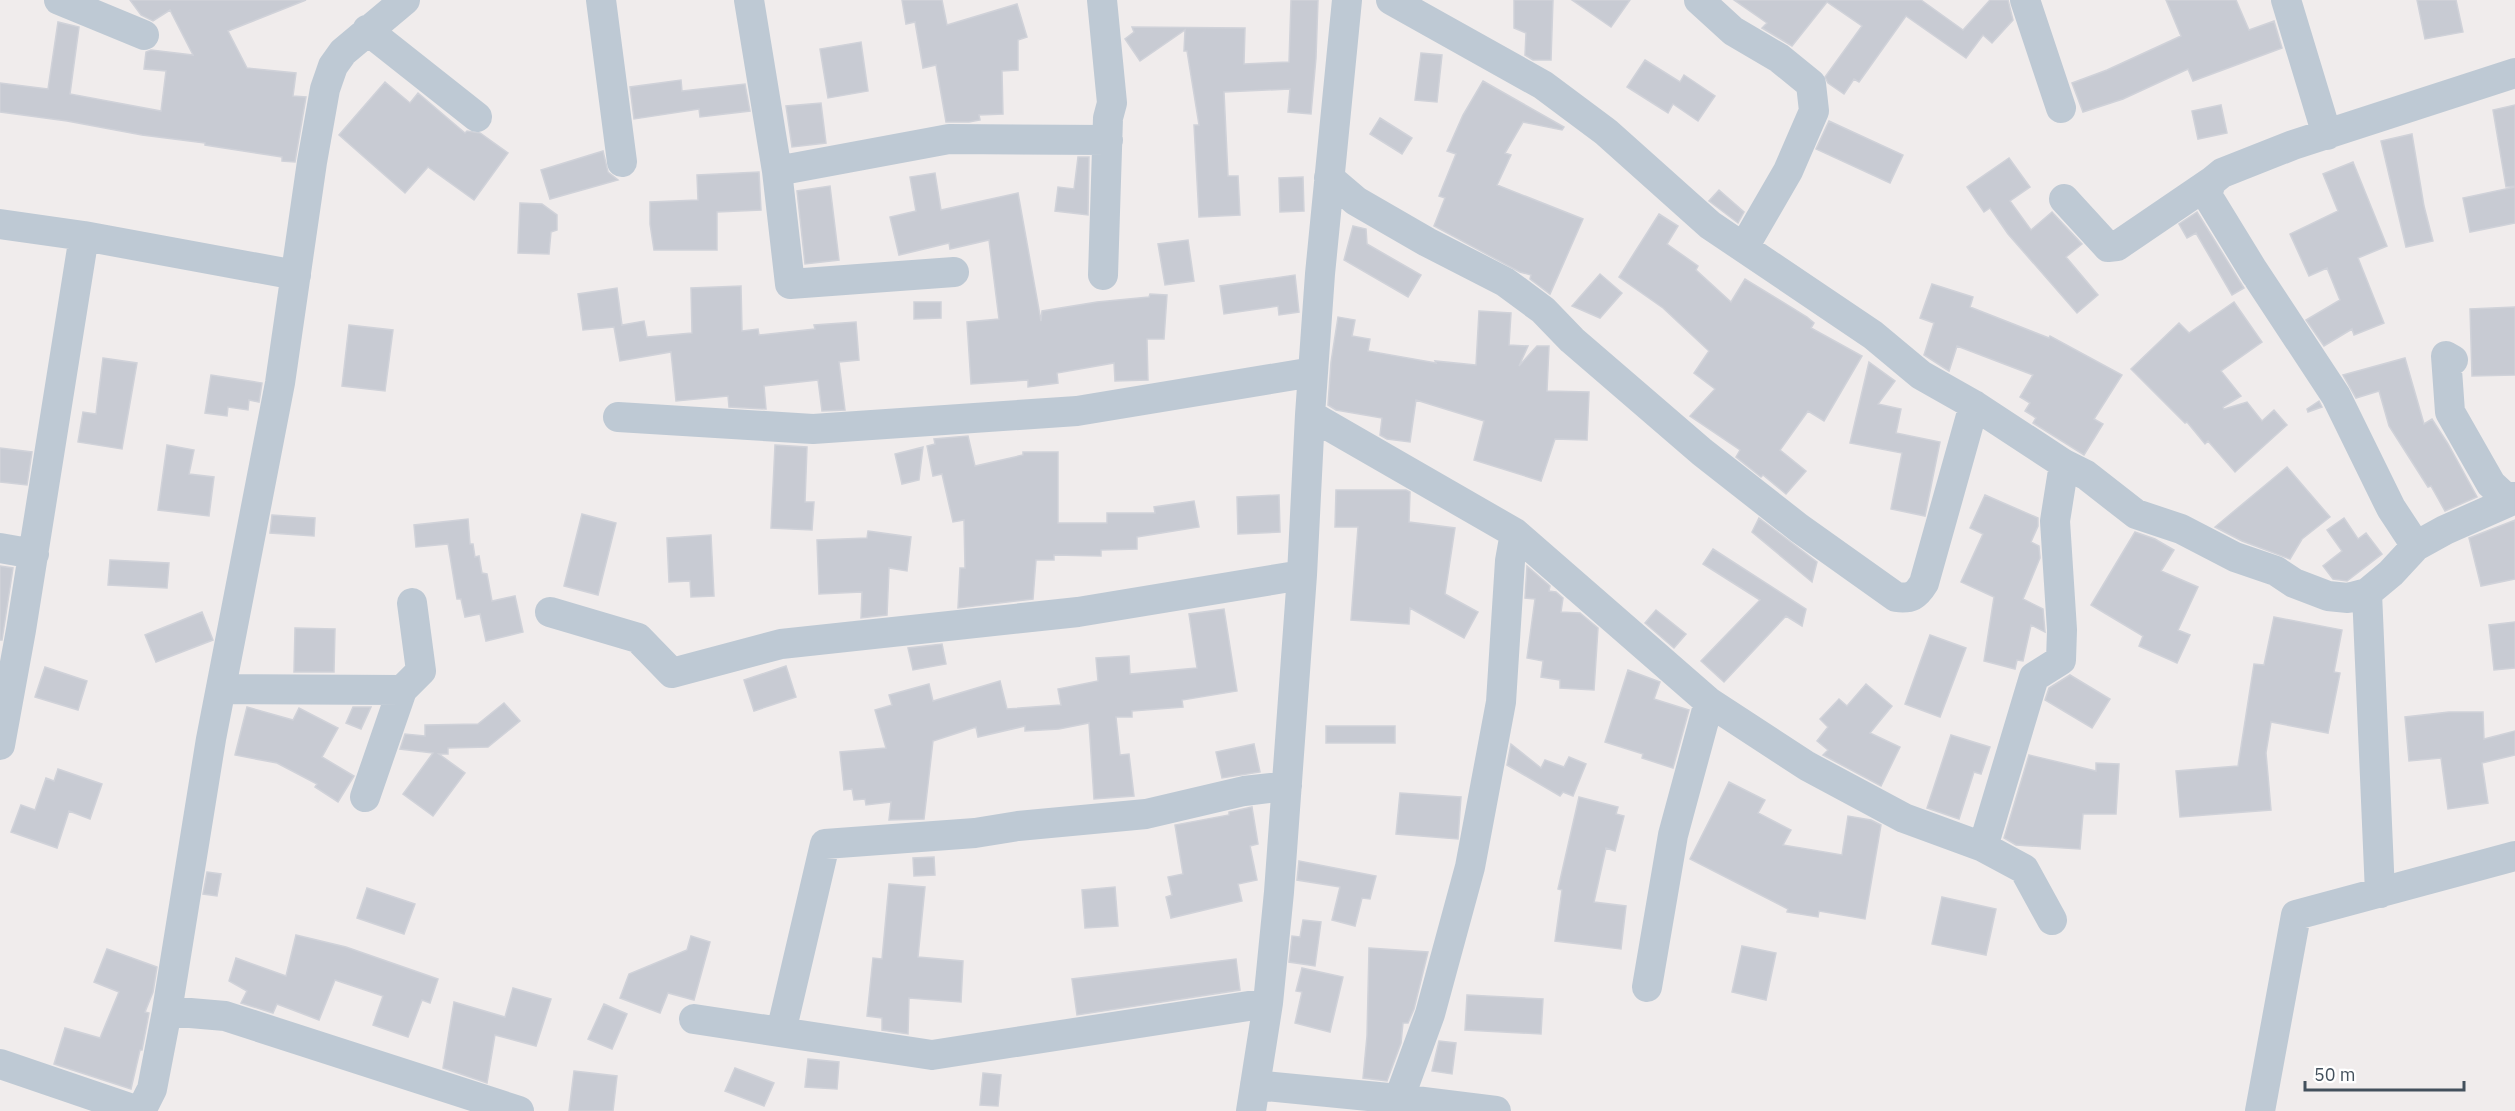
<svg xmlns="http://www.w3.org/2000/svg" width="2515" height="1111" viewBox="0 0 2515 1111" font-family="'IBM Plex Sans',sans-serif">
  <rect width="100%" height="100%" fill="#f0ecec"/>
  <!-- building -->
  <path fill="#c8cbd3" stroke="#d0d2d9" stroke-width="1.5" d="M 130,0 L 306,0 L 228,31 L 247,68 L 296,73 L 293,96 L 306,97 L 295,162 L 282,161 L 282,157 L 205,145 L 205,143 L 142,135 L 67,121 L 0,112 L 0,83 L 48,89 L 58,22 L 79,27 L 70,94 L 161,111 L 166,71 L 144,69 L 146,52 L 151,50 L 193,55 L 170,10 L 153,21 L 141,15 Z
    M 902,0 L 942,0 L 947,25 L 1017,4 L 1027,37 L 1018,40 L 1018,70 L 1002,71 L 1003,114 L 979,115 L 980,120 L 969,122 L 946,122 L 936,65 L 923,68 L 915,22 L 906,24 Z
    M 1291,0 L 1318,0 L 1316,58 L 1311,114 L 1288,112 L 1290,89 L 1224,92 L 1228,176 L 1238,176 L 1240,215 L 1199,217 L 1194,125 L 1199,125 L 1187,51 L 1184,51 L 1185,30 L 1140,61 L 1125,39 L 1134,32 L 1132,27 L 1245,28 L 1244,64 L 1289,62 Z
    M 1514,0 L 1553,0 L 1551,60 L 1533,60 L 1525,55 L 1526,33 L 1514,28 Z
    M 1572,0 L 1630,0 L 1611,27 Z
    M 1734,0 L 1921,0 L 1963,30 L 1990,0 L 2008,0 L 2013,20 L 1992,43 L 1983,35 L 1966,58 L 1906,16 L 1859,82 L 1854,79 L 1844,94 L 1828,83 L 1825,77 L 1862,26 L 1827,2 L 1792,46 L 1762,28 L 1767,23 Z
    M 2166,0 L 2236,0 L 2249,30 L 2274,21 L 2282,48 L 2193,81 L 2188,69 L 2123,99 L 2083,112 L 2072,83 L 2107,70 L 2181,36 Z
    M 2417,0 L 2456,0 L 2463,32 L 2425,39 Z
    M 861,42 L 868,91 L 828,98 L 820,49 Z
    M 1421,53 L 1442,55 L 1437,102 L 1415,100 Z
    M 1645,60 L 1680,82 L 1684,75 L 1715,96 L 1698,121 L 1673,104 L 1668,113 L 1627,87 Z
    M 681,80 L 682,91 L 745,84 L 750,111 L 700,117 L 699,109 L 634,119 L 630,87 Z
    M 1483,81 L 1564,127 L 1562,130 L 1523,122 L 1505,153 L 1511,155 L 1497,185 L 1583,219 L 1550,294 L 1530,279 L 1531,275 L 1520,272 L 1434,226 L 1445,198 L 1439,196 L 1456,154 L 1447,151 L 1463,115 Z
    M 385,82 L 410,103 L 418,93 L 465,133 L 467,131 L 480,133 L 508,153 L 474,200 L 428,167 L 405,193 L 339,135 Z
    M 821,103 L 826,143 L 792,147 L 786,106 Z
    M 2221,105 L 2227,133 L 2198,139 L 2192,111 Z
    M 2515,105 L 2515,186 L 2506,187 L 2493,110 Z
    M 1380,118 L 1412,138 L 1402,154 L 1370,134 Z
    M 1829,121 L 1903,155 L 1890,183 L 1816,149 Z
    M 2412,134 L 2424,206 L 2433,241 L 2406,247 L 2381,141 Z
    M 603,151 L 608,172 L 618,180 L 550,199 L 541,170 Z
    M 1078,157 L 1089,157 L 1088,215 L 1055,211 L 1058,187 L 1074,189 Z
    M 2009,158 L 2030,187 L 2010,201 L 2031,230 L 2052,212 L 2082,244 L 2066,257 L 2098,295 L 2077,313 L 2008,234 L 1990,208 L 1984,212 L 1967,187 Z
    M 2353,162 L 2387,246 L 2358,258 L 2384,323 L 2354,335 L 2352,329 L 2324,346 L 2306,320 L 2340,300 L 2327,268 L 2309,276 L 2290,234 L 2338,211 L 2323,174 Z
    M 759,172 L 761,210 L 717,212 L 717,250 L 654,250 L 650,224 L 650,202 L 698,200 L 697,175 Z
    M 935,173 L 941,210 L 1018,193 L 1041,321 L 1042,311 L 1097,302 L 1149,297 L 1150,294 L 1167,295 L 1164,339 L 1147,339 L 1148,380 L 1115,381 L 1114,363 L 1057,373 L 1058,383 L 1028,387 L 1028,380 L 971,384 L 967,322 L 999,319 L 989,240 L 950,249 L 949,243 L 899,255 L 890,217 L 916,211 L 910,177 Z
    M 1303,177 L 1304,211 L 1280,212 L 1279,178 Z
    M 830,186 L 839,260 L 805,264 L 797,191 Z
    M 2515,187 L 2515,223 L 2470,232 L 2463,198 Z
    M 1719,190 L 1744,212 L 1738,223 L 1709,201 Z
    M 520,203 L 542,204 L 557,215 L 557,230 L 551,232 L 549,254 L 518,253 Z
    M 2197,212 L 2244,288 L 2232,295 L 2196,233 L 2187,238 L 2179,224 Z
    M 1659,214 L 1678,226 L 1667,244 L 1698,266 L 1696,270 L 1731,302 L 1745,279 L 1807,317 L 1814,323 L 1811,328 L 1862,356 L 1824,421 L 1808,411 L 1780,450 L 1806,471 L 1786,494 L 1763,475 L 1761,477 L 1736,457 L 1740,450 L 1690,416 L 1715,389 L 1694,373 L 1709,351 L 1663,308 L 1619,277 Z
    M 1353,226 L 1366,229 L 1367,244 L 1421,275 L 1408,297 L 1344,260 Z
    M 1188,240 L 1194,281 L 1165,285 L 1158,244 Z
    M 1600,274 L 1622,293 L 1600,318 L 1572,306 Z
    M 1295,275 L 1299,312 L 1279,315 L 1278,306 L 1224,314 L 1220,286 Z
    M 1932,284 L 1973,297 L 1970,307 L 2049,338 L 2050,336 L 2122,375 L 2094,419 L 2103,424 L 2084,455 L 2033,423 L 2036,418 L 2025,411 L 2030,403 L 2020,397 L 2033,375 L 1957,346 L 1949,371 L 1924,355 L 1934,323 L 1920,318 Z
    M 741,286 L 742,331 L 758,329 L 759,335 L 815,329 L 814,325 L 856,322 L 859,360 L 839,362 L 845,410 L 822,411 L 818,380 L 764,386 L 766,409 L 729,407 L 728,396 L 676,401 L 671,352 L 620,361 L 614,327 L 583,330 L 578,294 L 617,288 L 622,325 L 644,321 L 647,337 L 692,333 L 691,288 Z
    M 914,302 L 941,302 L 941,318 L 914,319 Z
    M 2234,302 L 2262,342 L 2221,371 L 2241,396 L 2223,407 L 2224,409 L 2247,402 L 2262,421 L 2274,410 L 2287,425 L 2235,472 L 2208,441 L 2205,444 L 2187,422 L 2185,423 L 2131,369 L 2179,323 L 2189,333 Z
    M 2515,307 L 2515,375 L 2472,376 L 2470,309 Z
    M 1479,311 L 1511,313 L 1509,345 L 1528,346 L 1519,366 L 1537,346 L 1549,346 L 1547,391 L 1589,392 L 1587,440 L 1555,439 L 1541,481 L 1474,460 L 1484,421 L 1416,400 L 1410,442 L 1387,439 L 1380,435 L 1382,418 L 1336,410 L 1328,405 L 1331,362 L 1338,317 L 1355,320 L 1352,336 L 1370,339 L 1368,351 L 1436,363 L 1435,361 L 1476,365 Z
    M 349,325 L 393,330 L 385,391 L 342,386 Z
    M 103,358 L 137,363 L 122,449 L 78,442 L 83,412 L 96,414 Z
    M 2405,358 L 2424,424 L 2432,419 L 2448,444 L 2477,497 L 2445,511 L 2431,486 L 2428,487 L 2389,426 L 2379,391 L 2356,398 L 2343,375 Z
    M 1869,362 L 1895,381 L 1878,404 L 1901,409 L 1896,433 L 1940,442 L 1925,516 L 1891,509 L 1902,453 L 1850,443 Z
    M 211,375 L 262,383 L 259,402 L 249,400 L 248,410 L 228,407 L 227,416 L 205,413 Z
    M 2319,401 L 2322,407 L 2308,412 L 2307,409 Z
    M 968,436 L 975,466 L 1023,455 L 1023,452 L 1058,452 L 1058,523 L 1107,523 L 1107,513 L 1155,513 L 1154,507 L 1194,501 L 1199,527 L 1137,537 L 1137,549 L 1101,550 L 1101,556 L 1054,555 L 1054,560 L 1036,560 L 1033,599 L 958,608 L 960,568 L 965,568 L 964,520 L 953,522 L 942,474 L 933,476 L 927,446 L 935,444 L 934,439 Z
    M 167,445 L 194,450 L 189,474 L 214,477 L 209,516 L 158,510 Z
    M 775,445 L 807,447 L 805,502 L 814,502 L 812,530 L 771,528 Z
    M 923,447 L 919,480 L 902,484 L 895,454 Z
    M 0,448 L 32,452 L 27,485 L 0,482 Z
    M 2287,467 L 2330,517 L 2302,539 L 2290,559 L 2242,541 L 2215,527 Z
    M 1336,490 L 1406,490 L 1410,492 L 1409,522 L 1455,528 L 1445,594 L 1478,612 L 1464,638 L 1410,608 L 1409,624 L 1351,620 L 1358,527 L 1335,527 Z
    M 1279,495 L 1280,532 L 1238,534 L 1237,497 Z
    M 1985,495 L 2038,518 L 2038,526 L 2031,542 L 2039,546 L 2040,558 L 2023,599 L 2043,609 L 2045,632 L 2031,625 L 2023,661 L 2017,660 L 2015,669 L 1984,661 L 1994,597 L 1961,582 L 1983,534 L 1970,528 Z
    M 582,514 L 616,523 L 598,595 L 564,586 Z
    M 272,515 L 315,518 L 314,536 L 270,533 Z
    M 1759,518 L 1817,562 L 1812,582 L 1752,532 Z
    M 2344,518 L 2358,539 L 2366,533 L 2382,554 L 2347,581 L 2333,579 L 2323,566 L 2342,551 L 2327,530 Z
    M 468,519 L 470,544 L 473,544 L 475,557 L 479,556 L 482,573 L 487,574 L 492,601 L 515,596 L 523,632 L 486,641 L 480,614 L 465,617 L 461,599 L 457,599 L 448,544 L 416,547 L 414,525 Z
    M 2515,520 L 2515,579 L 2481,586 L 2469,538 Z
    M 868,531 L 911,537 L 907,571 L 889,568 L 887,615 L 861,618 L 862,592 L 819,594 L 817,540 L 867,538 Z
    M 2135,532 L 2155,539 L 2174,550 L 2161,571 L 2198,587 L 2178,630 L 2190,635 L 2177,663 L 2139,646 L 2143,636 L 2091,605 Z
    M 711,535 L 714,596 L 691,597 L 690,581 L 669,582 L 667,538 Z
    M 1713,549 L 1806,609 L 1802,626 L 1786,616 L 1724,682 L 1701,661 L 1760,600 L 1703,564 Z
    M 110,560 L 169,563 L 167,588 L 108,585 Z
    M 0,566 L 13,568 L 2,640 L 0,640 Z
    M 1527,566 L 1550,586 L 1549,591 L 1556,592 L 1563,598 L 1561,612 L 1580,613 L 1598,628 L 1594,690 L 1560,688 L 1560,680 L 1541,677 L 1543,661 L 1527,658 L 1535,599 L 1525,598 Z
    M 1224,609 L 1237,691 L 1182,700 L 1183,707 L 1132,711 L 1132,717 L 1116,717 L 1120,755 L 1129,754 L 1134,796 L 1094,799 L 1089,723 L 1059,729 L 1025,731 L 1025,726 L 978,737 L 976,727 L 933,741 L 924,819 L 889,820 L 891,802 L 866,805 L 865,799 L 854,800 L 852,789 L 844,790 L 840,752 L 886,748 L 875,710 L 892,705 L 889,695 L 929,684 L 933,701 L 1000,681 L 1007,709 L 1061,705 L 1058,689 L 1098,681 L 1096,658 L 1129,656 L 1130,674 L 1197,668 L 1189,614 Z
    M 1656,610 L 1686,634 L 1674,648 L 1645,623 Z
    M 202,612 L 213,640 L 156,662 L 145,635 Z
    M 2274,617 L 2342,630 L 2334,672 L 2340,673 L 2328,733 L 2271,722 L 2266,753 L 2271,810 L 2180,817 L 2176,771 L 2238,766 L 2254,664 L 2264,665 Z
    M 2515,622 L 2515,668 L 2494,670 L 2489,625 Z
    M 295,628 L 335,629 L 334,672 L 294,672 Z
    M 1930,635 L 1966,648 L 1940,717 L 1905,704 Z
    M 942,644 L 946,664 L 913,670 L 908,648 Z
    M 786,666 L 796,697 L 754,711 L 744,680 Z
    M 45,667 L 87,681 L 78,710 L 35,697 Z
    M 1628,670 L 1660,682 L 1654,699 L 1689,710 L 1673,768 L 1642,758 L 1643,754 L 1605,742 Z
    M 2070,675 L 2110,699 L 2092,728 L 2045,700 L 2049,688 Z
    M 1866,684 L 1892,706 L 1870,733 L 1900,747 L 1881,786 L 1823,755 L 1828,750 L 1817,741 L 1828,727 L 1820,719 L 1839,699 L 1847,706 Z
    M 504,703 L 520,721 L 488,747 L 448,748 L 448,754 L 439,754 L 465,773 L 433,816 L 403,794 L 433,753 L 400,749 L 405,734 L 425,736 L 425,725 L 478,724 Z
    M 247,707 L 293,720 L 299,708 L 338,728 L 322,757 L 354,776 L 338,802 L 315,787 L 317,784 L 277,763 L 235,755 Z
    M 353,707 L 371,707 L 361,729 L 346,723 Z
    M 2449,712 L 2483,712 L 2484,739 L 2515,731 L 2515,755 L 2482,763 L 2488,803 L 2448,809 L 2441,758 L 2409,761 L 2405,717 Z
    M 1326,726 L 1395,726 L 1395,743 L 1326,743 Z
    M 1951,735 L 1990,747 L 1981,774 L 1974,772 L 1959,819 L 1927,808 Z
    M 1254,744 L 1260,772 L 1222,778 L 1216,752 Z
    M 1511,744 L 1541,768 L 1545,760 L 1564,767 L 1569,757 L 1586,764 L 1573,796 L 1563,792 L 1560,796 L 1507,765 Z
    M 2029,755 L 2096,771 L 2096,763 L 2119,764 L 2116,814 L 2083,814 L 2080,849 L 2016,845 L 2004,838 Z
    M 58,769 L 102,784 L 90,819 L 69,811 L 57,848 L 11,832 L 21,805 L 35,810 L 46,778 L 54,781 Z
    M 1729,782 L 1765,800 L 1758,813 L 1791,830 L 1783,845 L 1842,855 L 1848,816 L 1871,820 L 1881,825 L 1865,919 L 1819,911 L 1818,917 L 1787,912 L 1788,909 L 1690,859 Z
    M 1400,793 L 1461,797 L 1458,839 L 1396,834 Z
    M 1579,797 L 1618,807 L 1616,814 L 1624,816 L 1615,851 L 1606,848 L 1594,902 L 1626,906 L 1621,949 L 1555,941 L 1562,890 L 1558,889 Z
    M 1252,807 L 1258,844 L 1250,846 L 1257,880 L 1238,884 L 1242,901 L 1171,918 L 1166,897 L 1172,895 L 1168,877 L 1183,874 L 1175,825 L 1229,815 L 1229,812 Z
    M 934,857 L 935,875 L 914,876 L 913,858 Z
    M 1299,861 L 1376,876 L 1370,899 L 1362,898 L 1355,926 L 1332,920 L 1340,887 L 1297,880 Z
    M 207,872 L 221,874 L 217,896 L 203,894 Z
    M 889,884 L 925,887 L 918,957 L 963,961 L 961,1002 L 909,998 L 908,1034 L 882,1030 L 882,1018 L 867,1016 L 873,958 L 882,959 Z
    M 1115,887 L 1118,926 L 1085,928 L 1082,890 Z
    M 367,888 L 415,904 L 404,934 L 357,918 Z
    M 1942,897 L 1996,909 L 1986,955 L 1932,944 Z
    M 1303,920 L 1321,922 L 1315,966 L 1289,962 L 1292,936 L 1300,937 Z
    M 296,935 L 346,947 L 438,979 L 430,1003 L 422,1000 L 408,1037 L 373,1025 L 383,996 L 335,980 L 319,1020 L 277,1004 L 273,1013 L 241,1003 L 247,991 L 229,981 L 236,958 L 286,976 Z
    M 691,936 L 710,942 L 694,1000 L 668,993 L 660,1013 L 620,998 L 629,974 L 687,950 Z
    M 1742,946 L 1776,953 L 1766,1000 L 1732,992 Z
    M 1369,948 L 1428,952 L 1414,1009 L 1408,1023 L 1403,1023 L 1401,1043 L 1387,1081 L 1363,1078 L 1367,1036 Z
    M 107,949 L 157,967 L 153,992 L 145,1012 L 149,1013 L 142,1050 L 140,1050 L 131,1089 L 54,1064 L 65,1028 L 100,1038 L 119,992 L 94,982 Z
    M 1236,959 L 1240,990 L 1077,1015 L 1072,979 Z
    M 1302,968 L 1343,977 L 1330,1032 L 1295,1023 L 1302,992 L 1296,991 Z
    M 513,988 L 551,999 L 536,1046 L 495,1035 L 487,1083 L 443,1068 L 454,1002 L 505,1017 Z
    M 1467,995 L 1543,999 L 1541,1034 L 1465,1030 Z
    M 604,1004 L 627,1014 L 612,1049 L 588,1039 Z
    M 1439,1041 L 1456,1043 L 1452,1074 L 1432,1071 Z
    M 808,1059 L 839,1062 L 837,1089 L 805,1087 Z
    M 735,1068 L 774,1083 L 764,1106 L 725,1091 Z
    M 574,1071 L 617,1076 L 613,1111 L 569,1111 Z
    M 983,1073 L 1001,1075 L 998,1106 L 980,1105 Z"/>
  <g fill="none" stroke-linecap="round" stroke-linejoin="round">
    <!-- minor -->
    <path stroke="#bec9d4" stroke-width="30" d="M 59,0 L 144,35
      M 601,0 L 622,162
      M 749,0 L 777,171 L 790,284 L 954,272
      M 1102,0 L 1112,103 L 1108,118 L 1103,275
      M 1391,0 L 1543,85 L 1606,132 L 1710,225 L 1873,335 L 1921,375 L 1974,405 L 2064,464 L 2086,475 L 2136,514 L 2181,529 L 2235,557 L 2276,571 L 2294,583 L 2328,596 L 2348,598 L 2367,593 L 2391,573 L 2416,546 L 2445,530 L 2515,499
      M 1699,0 L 1733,31 L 1779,58 L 1811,84 L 1814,111 L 1788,171 L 1744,247
      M 2025,0 L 2061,108
      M 2286,0 L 2327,135
      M 367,30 L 477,117
      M 777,171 L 949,139 L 1108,140
      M 1329,178 L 1356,201 L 1427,242 L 1505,282 L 1543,310 L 1572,340 L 1702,452 L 1799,528 L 1896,597 C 1911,599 1916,596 1924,583 L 1974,405
      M 2064,199 L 2108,247 L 2117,246 L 2211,182
      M 0,224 L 84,236 L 296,275
      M 2253,270 L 2336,396 L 2391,508 L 2416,546
      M 2256,275 L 2207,195 L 2211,182 L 2222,173 L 2293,145 L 2515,73
      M 2453,360 L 2446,356 L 2450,412 L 2491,484 L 2504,496 L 2515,497
      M 1310,415 L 1515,533 L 1709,702 L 1807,766 L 1904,818 L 1983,847 L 2024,869 L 2052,920
      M 618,417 L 813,429 L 1077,411 L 1313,372
      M 0,548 L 34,554
      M 2367,593 L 2380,893
      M 550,612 L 638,638 L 672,673 L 781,644 L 1078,612 L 1302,575
      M 221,689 L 402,690 L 421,671 L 412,603
      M 0,745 L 21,630 L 84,236
      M 365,797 L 402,690
      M 1983,847 L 2034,677 L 2061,660 L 2062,630 L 2055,521 L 2064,464
      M 1647,987 L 1673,835 L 1709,702
      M 167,1011 L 211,739 L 280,383 L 312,162 L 325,89 L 333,66 L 343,52 L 405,0
      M 694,1019 L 932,1055 L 1268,1003
      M 781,1032 L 825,844 L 975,833 L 1018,826 L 1146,814 L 1244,791 L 1287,786
      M 0,1064 L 138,1111
      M 1255,1085 L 1399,1099 L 1496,1111
      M 1399,1099 L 1430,1014 L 1470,867 L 1501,702 L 1510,561 L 1515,533
      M 141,1111 L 152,1089 L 167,1011 L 225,1016 L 519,1111
      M 1251,1111 L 1268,1003 L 1279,892 L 1302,575 L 1310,415 L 1320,274 L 1347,0
      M 2260,1111 L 2296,915 L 2515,856"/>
  </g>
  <!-- scale -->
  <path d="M2305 1081v9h159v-9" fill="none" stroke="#43505c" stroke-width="3"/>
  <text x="2314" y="1081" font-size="18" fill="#43505c" stroke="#ffffff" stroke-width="4.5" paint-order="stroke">50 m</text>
</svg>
